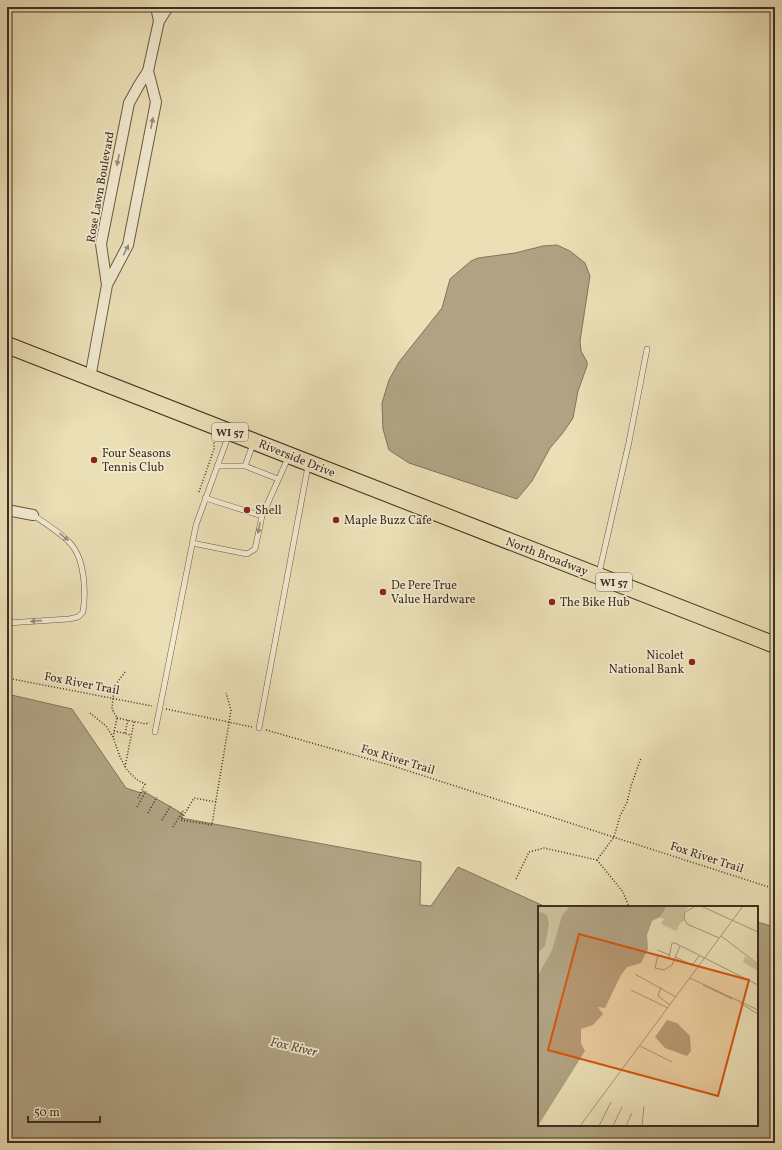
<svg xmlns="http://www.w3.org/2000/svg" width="782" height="1150" viewBox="0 0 782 1150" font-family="Vollkorn,serif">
  <rect width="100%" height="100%" fill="#ebdfb6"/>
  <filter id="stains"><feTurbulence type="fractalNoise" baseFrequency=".005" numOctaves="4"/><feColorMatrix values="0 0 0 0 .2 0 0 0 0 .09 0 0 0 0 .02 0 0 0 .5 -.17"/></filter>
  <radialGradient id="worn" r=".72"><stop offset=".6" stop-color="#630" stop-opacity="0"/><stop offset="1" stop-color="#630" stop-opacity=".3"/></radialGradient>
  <!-- water -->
  <path fill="#b0a383" stroke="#82745b" d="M 557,245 L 570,251 L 585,263 L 590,276 L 580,341 L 581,351 L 587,362 L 587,366 L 578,391 L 573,418 L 562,434 L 550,448 L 532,481 L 517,499 L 409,463 L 389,450 L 383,429 L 382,403 L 389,380 L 399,362 L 442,308 L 450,279 L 471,261 L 478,258 L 515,253 L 543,246 Z
    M 7,694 L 72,709 L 126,788 L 141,793 L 143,791 L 183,814 L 181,818 L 421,862 L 420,905 L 431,906 L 458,867 L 546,907 L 539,907 L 539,1125 L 757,1125 L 757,922 L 775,927 L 775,1143 L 7,1143 Z"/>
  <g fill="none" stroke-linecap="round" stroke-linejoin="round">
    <defs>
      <path id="lane" d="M 253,444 L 245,466 L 278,479
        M 217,466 L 245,466
        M 205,498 L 262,516
        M 192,543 L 247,554 L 255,549 L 262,516 L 288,458
        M 599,573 L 629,442 L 647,349
        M 7,623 L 69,619 L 78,617 L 83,612 C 86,591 85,556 68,541 C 58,531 45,523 33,515
        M 259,728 L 308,466
        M 155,732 L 196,525 L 229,434"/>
      <path id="street" d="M 159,21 L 168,7
        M 107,285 L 128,245 L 156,102 L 148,71
        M 90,378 L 107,285 L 101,244 L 129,103 L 139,85 L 148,71 L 159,21 L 156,7
        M 7,510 L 33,515"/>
      <path id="primary" d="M 7,345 L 775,645"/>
    </defs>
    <!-- lane casing -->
    <use href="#lane" stroke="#695a46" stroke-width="6"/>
    <!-- street casing -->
    <use href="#street" stroke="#695a46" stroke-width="12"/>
    <!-- primary casing -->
    <use href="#primary" stroke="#3e2e20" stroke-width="18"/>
    <!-- path -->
    <path stroke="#3e2e20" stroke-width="1.5" stroke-dasharray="1 2" stroke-linecap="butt" d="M 199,492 L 214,449 L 214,442
      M 125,672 L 116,684 L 113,697 L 112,709 L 117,718 L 113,737 L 120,757 L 127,770 L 136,779 L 145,784 L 138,798
      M 7,678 L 152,706
      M 166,709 L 252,727
      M 90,713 L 106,726 L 113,737
      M 117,718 L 146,724 L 149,722
      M 266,730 L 393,766 L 775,889
      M 114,731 L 131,735
      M 125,733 L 128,720
      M 125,767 L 134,722
      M 216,802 L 194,798 L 181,820 L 212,825 L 213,818 L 229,723 L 231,710 L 226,693
      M 137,807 L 146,791
      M 148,813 L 157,797
      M 162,820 L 171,805
      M 173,827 L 183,811
      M 597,860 L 623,892 L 629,907
      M 516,879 L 529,852 L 544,848 L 597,860 L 614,837 L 620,816 L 627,802 L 631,786 L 641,758"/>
    <!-- lane -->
    <use href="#lane" stroke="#f2ead0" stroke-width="5"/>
    <!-- street -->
    <use href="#street" stroke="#f2ead0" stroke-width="10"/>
    <!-- primary -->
    <use href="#primary" stroke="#ebdfb6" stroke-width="16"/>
  </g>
  <!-- one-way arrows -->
  <defs><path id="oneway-solid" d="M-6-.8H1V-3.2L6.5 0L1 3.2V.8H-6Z"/></defs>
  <g fill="#988c78">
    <use href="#oneway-solid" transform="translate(152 123) rotate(-79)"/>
    <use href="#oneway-solid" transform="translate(118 160) rotate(101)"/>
    <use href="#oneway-solid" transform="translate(126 250) rotate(-63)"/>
    <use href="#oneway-solid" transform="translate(259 528) rotate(102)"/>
    <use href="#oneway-solid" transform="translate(64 537) rotate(39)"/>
    <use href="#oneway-solid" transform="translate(36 621) rotate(176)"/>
  </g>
  <!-- markers -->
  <g fill="#8f2418" stroke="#f2ead0" stroke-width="1.5">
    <circle cx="94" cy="460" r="4"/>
    <circle cx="247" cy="510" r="4"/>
    <circle cx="336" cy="520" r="4"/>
    <circle cx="383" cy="592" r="4"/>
    <circle cx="552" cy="602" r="4"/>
    <circle cx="692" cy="662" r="4"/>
  </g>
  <g text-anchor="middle" stroke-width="3.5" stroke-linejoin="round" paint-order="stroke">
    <!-- shield labels -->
    <g fill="#f2ead0" stroke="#746655" stroke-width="1">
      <rect x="212" y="423" width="36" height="18" rx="3"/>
      <rect x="596" y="573" width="36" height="18" rx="3"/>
    </g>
    <g font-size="11" font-weight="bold" fill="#3e2e20">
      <text x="230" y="436">WI 57</text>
      <text x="614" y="586">WI 57</text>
    </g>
    <!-- street labels -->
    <g font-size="12" fill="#3e2e20" stroke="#f2ead0">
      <text transform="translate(100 187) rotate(-80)" y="4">Rose Lawn Boulevard</text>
      <text transform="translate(297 458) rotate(22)" y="4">Riverside Drive</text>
      <text transform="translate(547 556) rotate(21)" y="4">North Broadway</text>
      <text transform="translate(82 683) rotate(11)" y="4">Fox River Trail</text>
      <text transform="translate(398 759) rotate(17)" y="4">Fox River Trail</text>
      <text transform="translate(707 857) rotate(18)" y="4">Fox River Trail</text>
    </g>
    <!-- poi labels -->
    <g font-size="12" fill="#3e2e20" stroke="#f2ead0" text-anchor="start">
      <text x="102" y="457">Four Seasons<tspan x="102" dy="14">Tennis Club</tspan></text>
      <text x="255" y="514">Shell</text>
      <text x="344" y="524">Maple Buzz Cafe</text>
      <text x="391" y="589">De Pere True<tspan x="391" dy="14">Value Hardware</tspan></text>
      <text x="560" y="606">The Bike Hub</text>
      <text x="684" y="659" text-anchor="end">Nicolet<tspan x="684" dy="14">National Bank</tspan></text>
    </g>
    <!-- water labels -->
    <g font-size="13" font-style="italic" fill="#5a4b39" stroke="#f2ead0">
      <text transform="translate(294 1046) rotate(13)" y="5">Fox River</text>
    </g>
  </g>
  <!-- overview -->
  <g transform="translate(538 906)">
    <rect width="220" height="220" fill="#ebdfb6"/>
    <path d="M 0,0 L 32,0 L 24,9 L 14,44 L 0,69 ZM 129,0 L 151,1 L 147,5 L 146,15 L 143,16 L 138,25 L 123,18 L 126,13 L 122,11 ZM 207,50 L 220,59 L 220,65 L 205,56 Z" fill="#cec19c"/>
    <path d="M 32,0 L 129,0 L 122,11 L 114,15 L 109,29 L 110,43 L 103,57 L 89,61 L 83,69 L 67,102 L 60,101 L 65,108 L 55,119 L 43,123 L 43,137 L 47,145 L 0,220 L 0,69 L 14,44 L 24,9 ZM 3,6 L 9,9 L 11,18 L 7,40 L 0,47 L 0,7 ZM 129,114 L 139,117 L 152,130 L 153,145 L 149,150 L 127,142 L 117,131 Z" fill="#b0a383"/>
    <path fill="none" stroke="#a6987a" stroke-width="1" d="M 158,0 L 147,6 L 146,12 L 149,18 L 181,32M 163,0 L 220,26M 183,30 L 220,58M 119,44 L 132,49M 131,51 L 134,37 L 137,37 L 220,79M 137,51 L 154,59 L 162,49M 136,53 L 120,49 L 117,62 L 126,64 L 134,59 L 139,47 L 142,40M 97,68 L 138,91M 152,72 L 220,104M 165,79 L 194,93M 123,81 L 120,90 L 132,99M 93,84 L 130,102M 202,97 L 220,108M 102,140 L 134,156M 42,220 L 205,0M 61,220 L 73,196M 75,220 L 84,201M 88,220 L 94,207M 104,220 L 106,200"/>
    <path fill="#d7550e" fill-opacity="0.15" stroke="#d7550e" stroke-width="2" d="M 41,28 L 211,74 L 180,190 L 10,144 Z"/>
    <rect width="220" height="220" fill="none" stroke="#3e2e20" stroke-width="2"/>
  </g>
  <!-- margin -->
  <rect width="782" height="1150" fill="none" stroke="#ebdfb6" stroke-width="24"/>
  <rect x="8" y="8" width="766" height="1134" fill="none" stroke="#3e2e20" stroke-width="2"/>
  <rect x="12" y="12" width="758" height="1126" fill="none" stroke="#3e2e20"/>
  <!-- scale -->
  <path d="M28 1116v6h72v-6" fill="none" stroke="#3e2e20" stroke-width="2"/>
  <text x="34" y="1116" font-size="12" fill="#3e2e20" stroke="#f2ead0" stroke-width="3" paint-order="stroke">50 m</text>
  <rect width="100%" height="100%" filter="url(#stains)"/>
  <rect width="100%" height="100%" fill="url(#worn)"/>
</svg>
